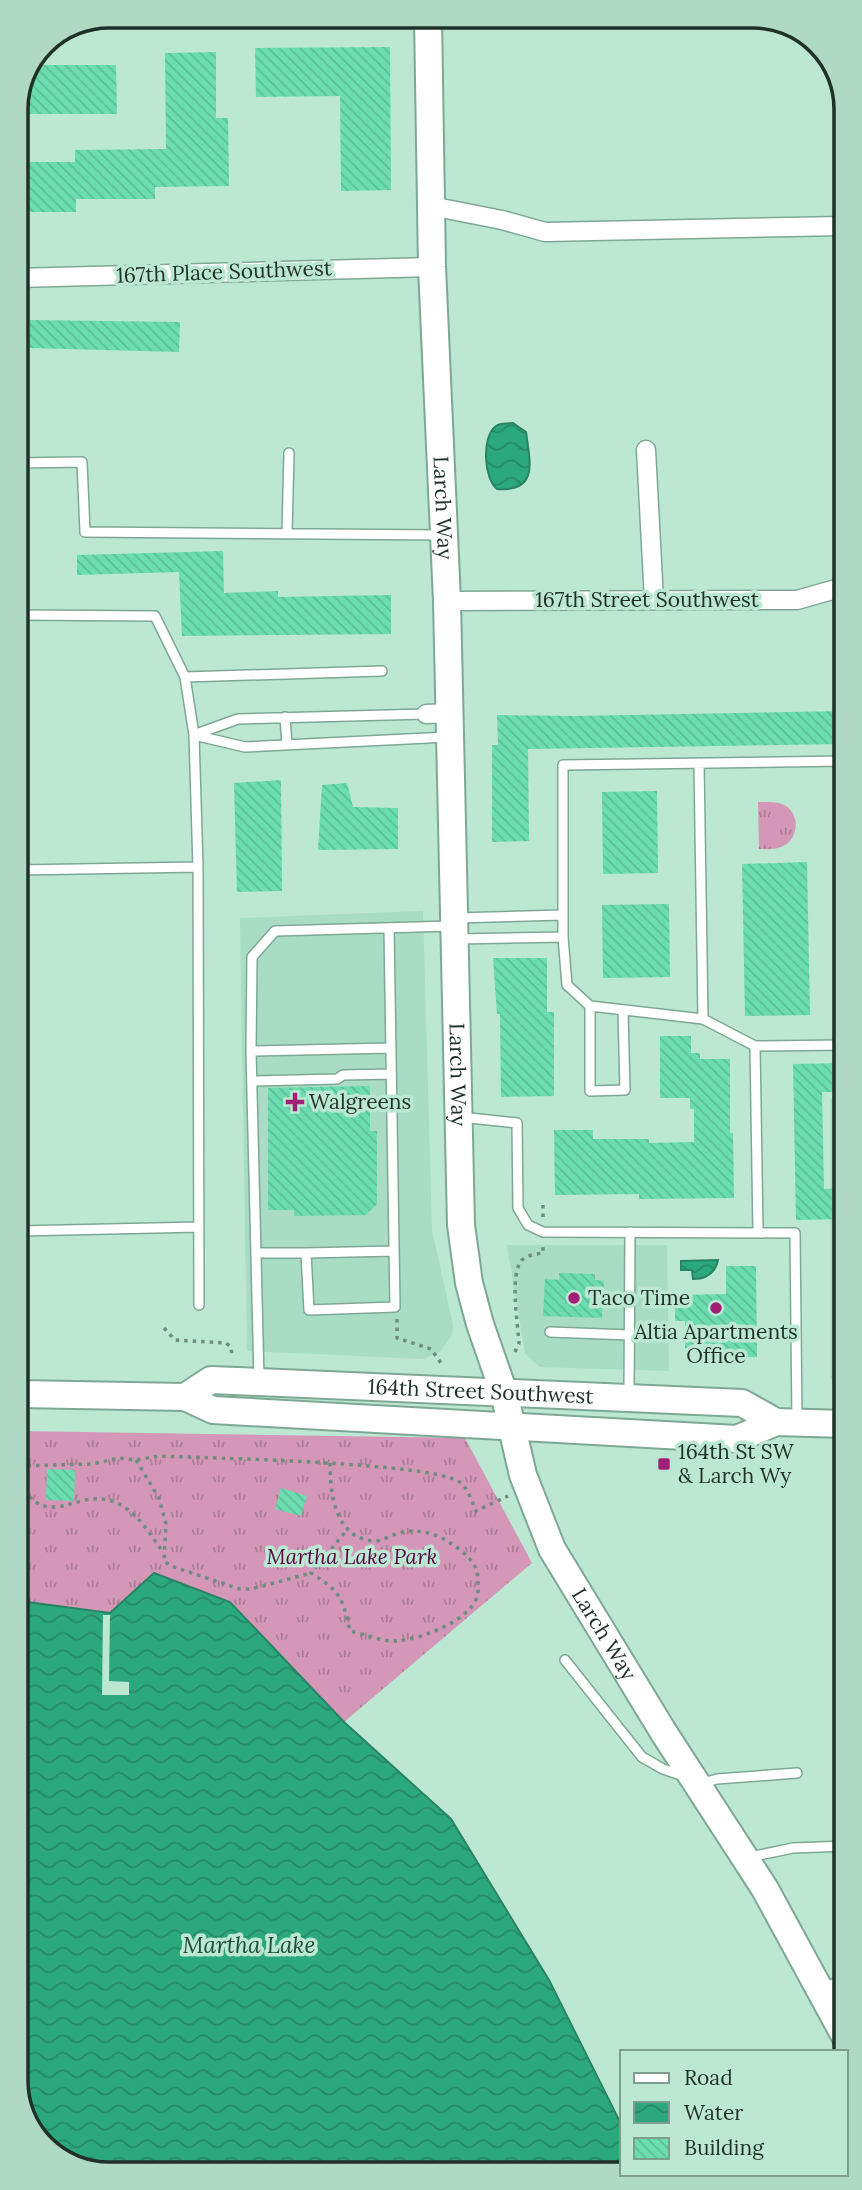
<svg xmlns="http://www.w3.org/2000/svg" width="862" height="2190" viewBox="0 0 862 2190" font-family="Lora,serif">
  <defs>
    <pattern id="grass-tufts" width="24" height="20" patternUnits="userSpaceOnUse" patternTransform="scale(1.75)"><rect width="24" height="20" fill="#d497b8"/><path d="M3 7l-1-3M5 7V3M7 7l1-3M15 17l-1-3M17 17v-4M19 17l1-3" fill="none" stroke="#ab7c96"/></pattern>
    <pattern id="water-waves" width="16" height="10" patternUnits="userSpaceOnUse" patternTransform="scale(1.75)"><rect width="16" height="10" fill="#2ca87e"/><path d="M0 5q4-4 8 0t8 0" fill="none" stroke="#258967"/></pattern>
    <pattern id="building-back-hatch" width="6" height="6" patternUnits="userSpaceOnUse" patternTransform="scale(1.75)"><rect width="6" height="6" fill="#6bddb1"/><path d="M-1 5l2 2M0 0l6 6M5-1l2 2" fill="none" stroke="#5cbe98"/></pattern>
  </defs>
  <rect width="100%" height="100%" fill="#bbe7d3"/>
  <!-- built -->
  <path fill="#a8dcc5" d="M 423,911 L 432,1230 L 453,1325 L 452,1335 L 441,1351 L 423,1359 L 247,1351 L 240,918 Z
    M 830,1099 L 844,1099 L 845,1380 L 830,1379 Z
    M 507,1245 L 667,1245 L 669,1371 L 540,1367 L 525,1354 Z"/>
  <!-- grass -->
  <path fill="url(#grass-tufts)" d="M 758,802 C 767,802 778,801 786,806 C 801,816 798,841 781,847 C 774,850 766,849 759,849 Z
    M 19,1431 L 465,1438 L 532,1563 L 344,1722 L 230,1602 L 110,1613 L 19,1601 Z"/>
  <!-- water -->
  <path fill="url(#water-waves)" stroke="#288464" stroke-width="2" d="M 513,423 L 526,432 C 530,462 539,492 497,489 C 484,479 481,437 496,426 C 501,423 506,424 513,423 Z
    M 718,1260 C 715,1274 706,1279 693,1279 L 692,1270 L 681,1270 L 681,1261 Z
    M 154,1573 L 230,1602 L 344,1722 L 451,1819 L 549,1980 L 622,2126 L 622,2171 L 102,2174 L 52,2155 L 21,2111 L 19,1601 L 110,1613 Z"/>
  <!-- pier -->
  <path fill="#bbe7d3" d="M 103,1615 L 110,1615 L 109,1681 L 129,1682 L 129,1695 L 102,1695 Z"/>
  <!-- building -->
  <path fill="url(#building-back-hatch)" d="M 390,47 L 391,190 L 341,191 L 340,96 L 256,97 L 255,48 Z
    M 216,52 L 216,118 L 228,118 L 229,186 L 155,187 L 155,199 L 76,199 L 76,212 L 16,212 L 16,162 L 75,162 L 75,150 L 166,149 L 165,53 Z
    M 33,65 L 116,65 L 117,114 L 16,114 L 16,103 Z
    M 30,320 L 180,322 L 179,352 L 29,348 Z
    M 223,551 L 224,593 L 278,591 L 278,597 L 391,595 L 391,634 L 182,636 L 179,572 L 77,575 L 77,555 Z
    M 843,711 L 843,744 L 528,749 L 529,841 L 492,842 L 492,745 L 498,745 L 497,715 L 576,716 Z
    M 281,780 L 282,891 L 237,892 L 234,783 Z
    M 347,783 L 353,807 L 398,808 L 398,849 L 318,850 L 322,785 Z
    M 657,791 L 658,873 L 603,874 L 602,792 Z
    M 807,862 L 810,1015 L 745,1016 L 742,864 Z
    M 669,904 L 670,977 L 603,978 L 602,905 Z
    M 493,958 L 547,958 L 547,1012 L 554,1012 L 554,1096 L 501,1097 L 500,1014 L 497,1014 Z
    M 660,1036 L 691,1036 L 691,1053 L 700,1053 L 700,1059 L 730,1059 L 730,1133 L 733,1133 L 734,1198 L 639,1199 L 639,1194 L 555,1195 L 554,1130 L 593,1130 L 593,1139 L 649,1139 L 649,1143 L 694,1142 L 694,1109 L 690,1109 L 690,1098 L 660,1098 Z
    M 844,1063 L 844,1092 L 822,1092 L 824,1189 L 844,1188 L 844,1219 L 796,1220 L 793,1064 Z
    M 370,1086 L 370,1131 L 377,1131 L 377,1204 L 366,1215 L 294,1216 L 294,1210 L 268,1210 L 268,1088 Z
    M 726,1266 L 756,1266 L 757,1357 L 724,1357 L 724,1348 L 685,1348 L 685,1321 L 675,1321 L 675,1295 L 726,1294 Z
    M 559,1273 L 595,1274 L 595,1280 L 604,1281 L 602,1318 L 543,1316 L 545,1279 L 559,1280 Z
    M 47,1469 L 75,1470 L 74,1501 L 46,1500 Z
    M 281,1488 L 307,1496 L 301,1516 L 275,1509 Z"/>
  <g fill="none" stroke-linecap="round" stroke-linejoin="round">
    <defs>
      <path id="lane" d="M 17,463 L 82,462 L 85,532 L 443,535
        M 287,533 L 289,453
        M 17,615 L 155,616 L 185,677 L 382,671
        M 185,677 L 194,735 L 198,867 L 199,1305
        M 285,717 L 287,745
        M 196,734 L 238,719 L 426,714
        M 194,735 L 245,747 L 448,737
        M 843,761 L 563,765 L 563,937 L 567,985 L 590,1006 L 703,1019 L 755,1046 L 844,1045
        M 843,761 L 843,803
        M 699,763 L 703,1019
        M 18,870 L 198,867
        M 456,918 L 563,915
        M 456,939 L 563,937
        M 590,1006 L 590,1091 L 625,1090 L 623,1010
        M 755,1046 L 758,1231
        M 251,1051 L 391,1048
        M 252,1081 L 337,1079 L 343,1075 L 391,1074
        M 460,1117 L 517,1123 L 518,1208 L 528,1225 L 543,1232 L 795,1233 L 797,1421
        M 19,1231 L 199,1227
        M 256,1253 L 306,1253 L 309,1310 L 395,1307 L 389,928
        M 306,1253 L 394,1251
        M 550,1332 L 630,1335
        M 259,1379 L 251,1051 L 252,957 L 275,931 L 452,926
        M 629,1396 L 630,1232
        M 565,1660 L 642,1757 L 663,1769 L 684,1776
        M 699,1784 L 717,1779 L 797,1773
        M 750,1857 L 793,1848 L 846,1846
        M 820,1988 L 846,1980"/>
      <path id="street" d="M 431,206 L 502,220 L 545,232 L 842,226
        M 16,278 L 432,267
        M 646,450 L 654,600
        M 447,601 L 797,600 L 836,589 L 843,585
        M 426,714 L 450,713"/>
      <g id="secondary">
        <path id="s1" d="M 428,16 L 432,267 L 447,601 L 461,1225 L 469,1283 L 480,1324 L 504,1393 L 523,1475 L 552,1549 L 664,1733 L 765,1889 L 846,2038"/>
        <path d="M 19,1394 L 185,1397 L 213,1410 L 737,1439 L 776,1422 L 845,1424"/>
        <path id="s2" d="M 185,1397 L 211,1380 L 259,1382 L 742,1403 L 776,1422"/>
      </g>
    </defs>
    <!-- lane casing -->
    <use href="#lane" stroke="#7ea895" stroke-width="12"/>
    <!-- street casing -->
    <use href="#street" stroke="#7ea895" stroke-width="21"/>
    <!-- secondary casing -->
    <use href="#secondary" stroke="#7ea895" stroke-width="30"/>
    <!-- path -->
    <path stroke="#6e8d7f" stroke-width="3.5" stroke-dasharray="3.5 5" stroke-linecap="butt" d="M 543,1205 L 543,1218
      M 397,1319 L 397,1338 L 431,1349 L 441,1363
      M 164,1328 L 175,1340 L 226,1343 L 231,1347 L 232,1358
      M 515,1352 L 519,1343 C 518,1325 509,1274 522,1260 C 527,1255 536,1254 543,1253 L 543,1247
      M 136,1460 L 159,1498 L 166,1524 L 164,1561 L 171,1566 L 240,1589 L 251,1589 L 311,1573
      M 330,1463 C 330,1494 335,1540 376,1541 C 382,1541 389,1536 396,1534 C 419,1526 442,1535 460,1550 C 476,1563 479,1570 478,1591 C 477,1619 421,1639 397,1641 C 383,1642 364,1634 350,1631 C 343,1598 340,1591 311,1573 L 347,1530
      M 19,1466 L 92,1464 L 119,1458 L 136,1460 L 158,1456 C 203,1458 438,1462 461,1483 C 468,1489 472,1502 476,1511 L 508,1496
      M 19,1483 C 49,1532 75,1489 112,1501 C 135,1509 149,1532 162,1551"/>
    <!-- lane -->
    <use href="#lane" stroke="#fff" stroke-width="9"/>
    <!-- street -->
    <use href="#street" stroke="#fff" stroke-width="18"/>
    <!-- secondary -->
    <use href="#secondary" stroke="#fff" stroke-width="26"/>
  </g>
  <!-- markers -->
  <g fill="#9f2074" stroke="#bbe7d3" stroke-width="2.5">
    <path d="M291.5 1091.5h7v7h7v7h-7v7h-7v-7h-7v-7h7z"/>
    <circle cx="574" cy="1298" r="7"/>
    <circle cx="716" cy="1308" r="7"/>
    <rect x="657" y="1457" width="14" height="14" rx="3.5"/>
  </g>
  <g text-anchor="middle" stroke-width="7" stroke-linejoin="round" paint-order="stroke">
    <!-- street labels -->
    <g font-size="21" fill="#1f3129" stroke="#bbe7d3">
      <text transform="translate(224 272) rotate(-2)" y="7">167th Place Southwest</text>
      <text dy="7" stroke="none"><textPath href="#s1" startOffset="492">Larch Way</textPath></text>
      <text x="647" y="607">167th Street Southwest</text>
      <text dy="7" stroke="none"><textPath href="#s1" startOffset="1059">Larch Way</textPath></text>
      <text dy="7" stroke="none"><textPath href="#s2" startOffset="301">164th Street Southwest</textPath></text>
      <text dy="7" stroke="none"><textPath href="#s1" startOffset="1647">Larch Way</textPath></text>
    </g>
    <!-- poi labels -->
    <g font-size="21" fill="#1f3129" stroke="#bbe7d3" text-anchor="start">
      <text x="309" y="1109">Walgreens</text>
      <text x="588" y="1305">Taco Time</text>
      <text x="716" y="1339" text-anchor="middle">Altia Apartments<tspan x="716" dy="24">Office</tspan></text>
      <text x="678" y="1459">164th St SW<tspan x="678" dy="24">&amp; Larch Wy</tspan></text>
    </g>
    <!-- park labels -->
    <g font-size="21" font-style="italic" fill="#57073d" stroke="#bbe7d3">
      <text x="352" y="1564">Martha Lake Park</text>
    </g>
    <!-- water labels -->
    <g font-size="23" font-style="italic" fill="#1e4e3c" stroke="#bbe7d3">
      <text x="249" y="1953">Martha Lake</text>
    </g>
  </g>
  <!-- crop -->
  <path d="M0 0H862V2190H0ZM109 28H753A81 81 0 0 1 834 109V2081A81 81 0 0 1 753 2162H109A81 81 0 0 1 28 2081V109A81 81 0 0 1 109 28Z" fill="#afd8c5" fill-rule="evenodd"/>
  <path fill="none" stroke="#1f3129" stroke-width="3.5" d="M109 28H753A81 81 0 0 1 834 109V2081A81 81 0 0 1 753 2162H109A81 81 0 0 1 28 2081V109A81 81 0 0 1 109 28Z"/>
  <!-- legend -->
  <rect x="620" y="2050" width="228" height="126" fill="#bbe7d3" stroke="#7d9e8f" stroke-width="2"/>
  <rect x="634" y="2073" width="35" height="10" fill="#ffffff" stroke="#7d9e8f" stroke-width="2"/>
  <text x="684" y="2085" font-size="21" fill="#1f3129">Road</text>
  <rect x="634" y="2102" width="35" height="21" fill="url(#water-waves)" stroke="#7d9e8f" stroke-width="2"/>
  <text x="684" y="2120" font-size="21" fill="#1f3129">Water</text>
  <rect x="634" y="2138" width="35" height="21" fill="url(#building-back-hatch)" stroke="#7d9e8f" stroke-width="2"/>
  <text x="684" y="2155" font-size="21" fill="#1f3129">Building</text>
</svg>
